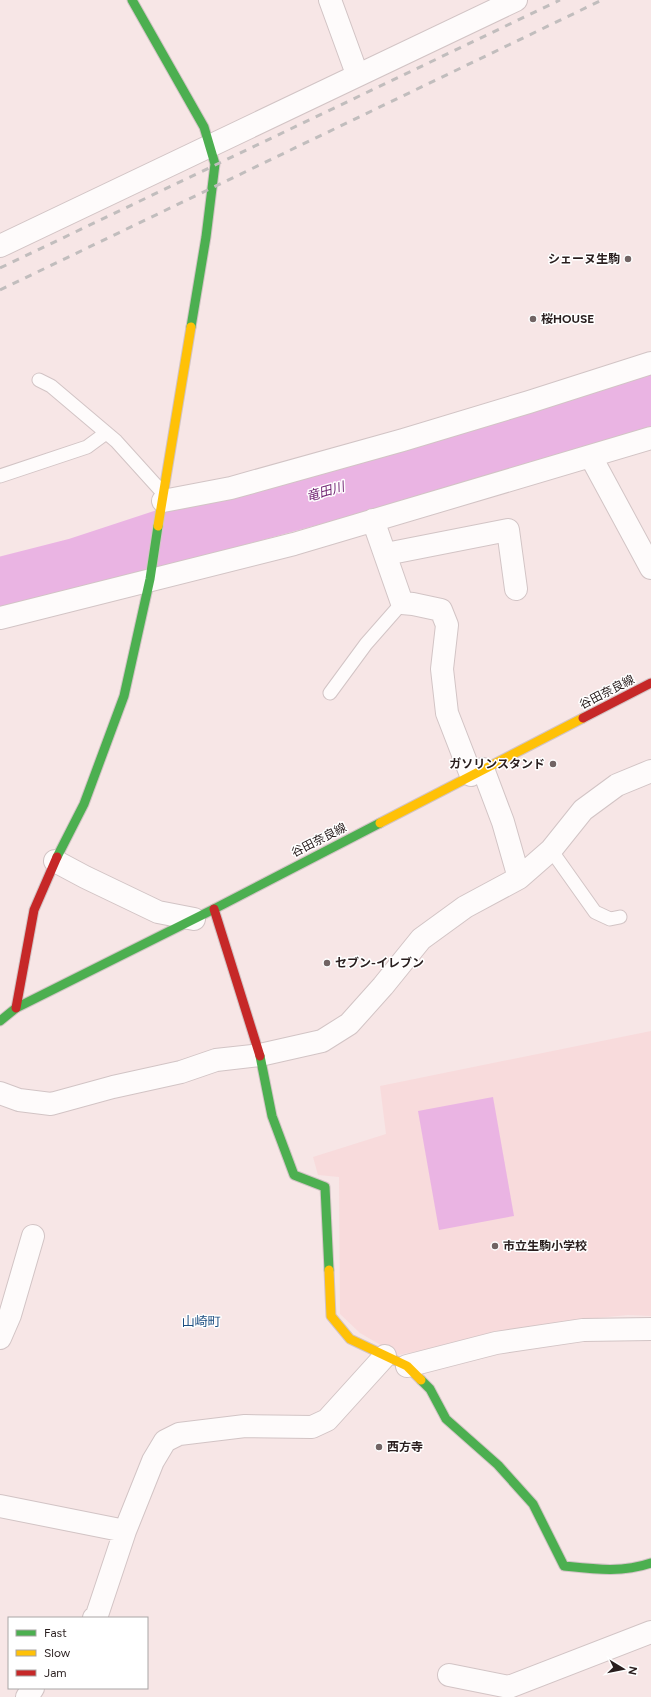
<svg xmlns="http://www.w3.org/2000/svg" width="651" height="1697" viewBox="0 0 651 1697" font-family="Figtree,'Noto Sans JP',sans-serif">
  <rect width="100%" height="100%" fill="#f7e6e6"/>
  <!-- built -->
  <path fill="#f8dbdc" d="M 651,1031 L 651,1316 L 628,1315 L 575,1320 L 398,1355 L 360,1333 L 340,1314 L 339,1177 L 318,1175 L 313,1157 L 386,1134 L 380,1086 Z"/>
  <!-- water -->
  <path fill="#eab4e3" d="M 493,1097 L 514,1216 L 439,1230 L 418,1111 Z"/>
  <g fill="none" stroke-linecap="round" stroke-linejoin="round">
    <!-- river -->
    <path stroke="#eab4e3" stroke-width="59" d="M 0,587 L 78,567 L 212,523 L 477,451 L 651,399"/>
    <defs>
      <path id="lane" d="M 39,380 L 51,386 L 116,441 L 163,493
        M 0,476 L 87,447 L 106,433
        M 330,693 L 366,644 L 402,603
        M 551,850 L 595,912 L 610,919 L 620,917"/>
      <path id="street" d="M 330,0 L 357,74
        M 0,246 L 516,0
        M 591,457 L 651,568
        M 163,501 L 231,488 L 403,440 L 529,402 L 651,363
        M 373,520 L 402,603 L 413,604 L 441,610 L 447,625 L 442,669 L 447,713 L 471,775
        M 386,554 L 508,530 L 516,589
        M 0,618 L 294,544 L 651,438
        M 483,769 L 503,822 L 519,878
        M 55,861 L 85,877 L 158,912 L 194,919
        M 0,1093 L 19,1100 L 51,1104 L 113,1087 L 181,1072 L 216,1060 L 260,1055 L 322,1041 L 349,1024 L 383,986 L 421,939 L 465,907 L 519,878 L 551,850 L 583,810 L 617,785 L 651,771
        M 0,1338 L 10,1315 L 33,1236
        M 407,1366 L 496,1343 L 583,1330 L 651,1329
        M 0,1506 L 125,1531
        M 94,1618 L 97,1615 L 125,1531 L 153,1461 L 165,1441 L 179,1434 L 245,1426 L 312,1427 L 327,1420 L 385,1356
        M 449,1675 L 509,1687 L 651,1632
        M 27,1697 L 33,1688"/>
      <path id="fast" d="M 132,0 L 204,127 L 215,164 L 206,237 L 191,327
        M 57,857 L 84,804 L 124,696 L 150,579 L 158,526
        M 0,1021 L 16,1008 L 214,909 L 380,823
        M 260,1056 L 272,1116 L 294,1175 L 325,1187 L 329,1270
        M 421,1380 L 430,1389 L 446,1419 L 498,1465 L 533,1504 L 564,1566 C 593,1569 623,1573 651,1563"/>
      <path id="slow" d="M 158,526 L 191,327
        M 380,823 L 583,718
        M 329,1270 L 331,1316 L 350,1339 L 407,1366 L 421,1380"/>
      <path id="jam" d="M 583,718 L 651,683
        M 214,909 L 260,1056
        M 16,1008 L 34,910 L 57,857"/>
    </defs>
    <!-- lane casing -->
    <use href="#lane" stroke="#d2c4c5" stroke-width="15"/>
    <!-- street casing -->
    <use href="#street" stroke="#d2c4c5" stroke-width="24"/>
    <!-- fast casing -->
    <use href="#fast" stroke="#d2c4c5" stroke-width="11"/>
    <!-- slow casing -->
    <use href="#slow" stroke="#d2c4c5" stroke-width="11"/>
    <!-- jam casing -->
    <use href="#jam" stroke="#d2c4c5" stroke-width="11"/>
    <!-- lane -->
    <use href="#lane" stroke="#fefbfb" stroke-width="13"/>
    <!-- street -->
    <use href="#street" stroke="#fefbfb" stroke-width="22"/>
    <!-- fast -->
    <use href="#fast" stroke="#4caf50" stroke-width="9"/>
    <!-- slow -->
    <use href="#slow" stroke="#ffc107" stroke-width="9"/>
    <!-- jam -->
    <use href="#jam" stroke="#c62828" stroke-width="9"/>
    <!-- rail -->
    <path stroke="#c1bdbd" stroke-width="3" stroke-dasharray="7 7" stroke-linecap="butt" d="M 0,268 L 560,0
      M 0,290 L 602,0"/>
  </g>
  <!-- markers -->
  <g fill="#716464" stroke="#fff" stroke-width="1.5">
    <circle cx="628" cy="259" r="4"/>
    <circle cx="533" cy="319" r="4"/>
    <circle cx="553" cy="764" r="4"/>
    <circle cx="327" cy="963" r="4"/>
    <circle cx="495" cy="1246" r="4"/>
    <circle cx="379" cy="1447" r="4"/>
  </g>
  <g text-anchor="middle" stroke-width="3" stroke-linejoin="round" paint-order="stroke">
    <!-- poi labels -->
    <g font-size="12" font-weight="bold" fill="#291e1e" stroke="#fff" text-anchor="start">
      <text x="620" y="263" text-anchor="end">シェーヌ生駒</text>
      <text x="541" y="323">桜HOUSE</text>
      <text x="545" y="768" text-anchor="end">ガソリンスタンド</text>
      <text x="335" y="967">セブン-イレブン</text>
      <text x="503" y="1250">市立生駒小学校</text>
      <text x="387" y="1451">西方寺</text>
    </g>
    <!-- street labels -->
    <g font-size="12" fill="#291e1e" stroke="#fff">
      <text transform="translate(607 692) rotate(-27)" y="4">谷田奈良線</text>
      <text transform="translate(319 840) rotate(-27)" y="4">谷田奈良線</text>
    </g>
    <!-- water labels -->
    <g font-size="13" font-style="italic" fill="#6e1e6f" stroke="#fff">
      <text transform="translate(325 491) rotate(-16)" y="5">竜田川</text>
    </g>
    <!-- neighbourhood labels -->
    <g font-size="13" fill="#1c4e81" stroke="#fff">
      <text x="201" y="1326">山崎町</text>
    </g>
  </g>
  <!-- legend -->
  <rect x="8" y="1617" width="140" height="72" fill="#ffffff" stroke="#a9a5a5"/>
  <rect x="16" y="1630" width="20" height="6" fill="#4caf50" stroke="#a9a5a5"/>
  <text x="44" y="1637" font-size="12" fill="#291e1e">Fast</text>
  <rect x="16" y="1650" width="20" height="6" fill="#ffc107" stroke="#a9a5a5"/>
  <text x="44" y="1657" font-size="12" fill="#291e1e">Slow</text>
  <rect x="16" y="1670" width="20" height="6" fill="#c62828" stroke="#a9a5a5"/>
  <text x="44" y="1677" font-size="12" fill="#291e1e">Jam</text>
  <!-- north arrow -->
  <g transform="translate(623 1669) rotate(100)" stroke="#ffffff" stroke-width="3" paint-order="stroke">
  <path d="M0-3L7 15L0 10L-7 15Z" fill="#291e1e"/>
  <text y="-6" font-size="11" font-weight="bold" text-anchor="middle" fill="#291e1e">N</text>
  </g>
</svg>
